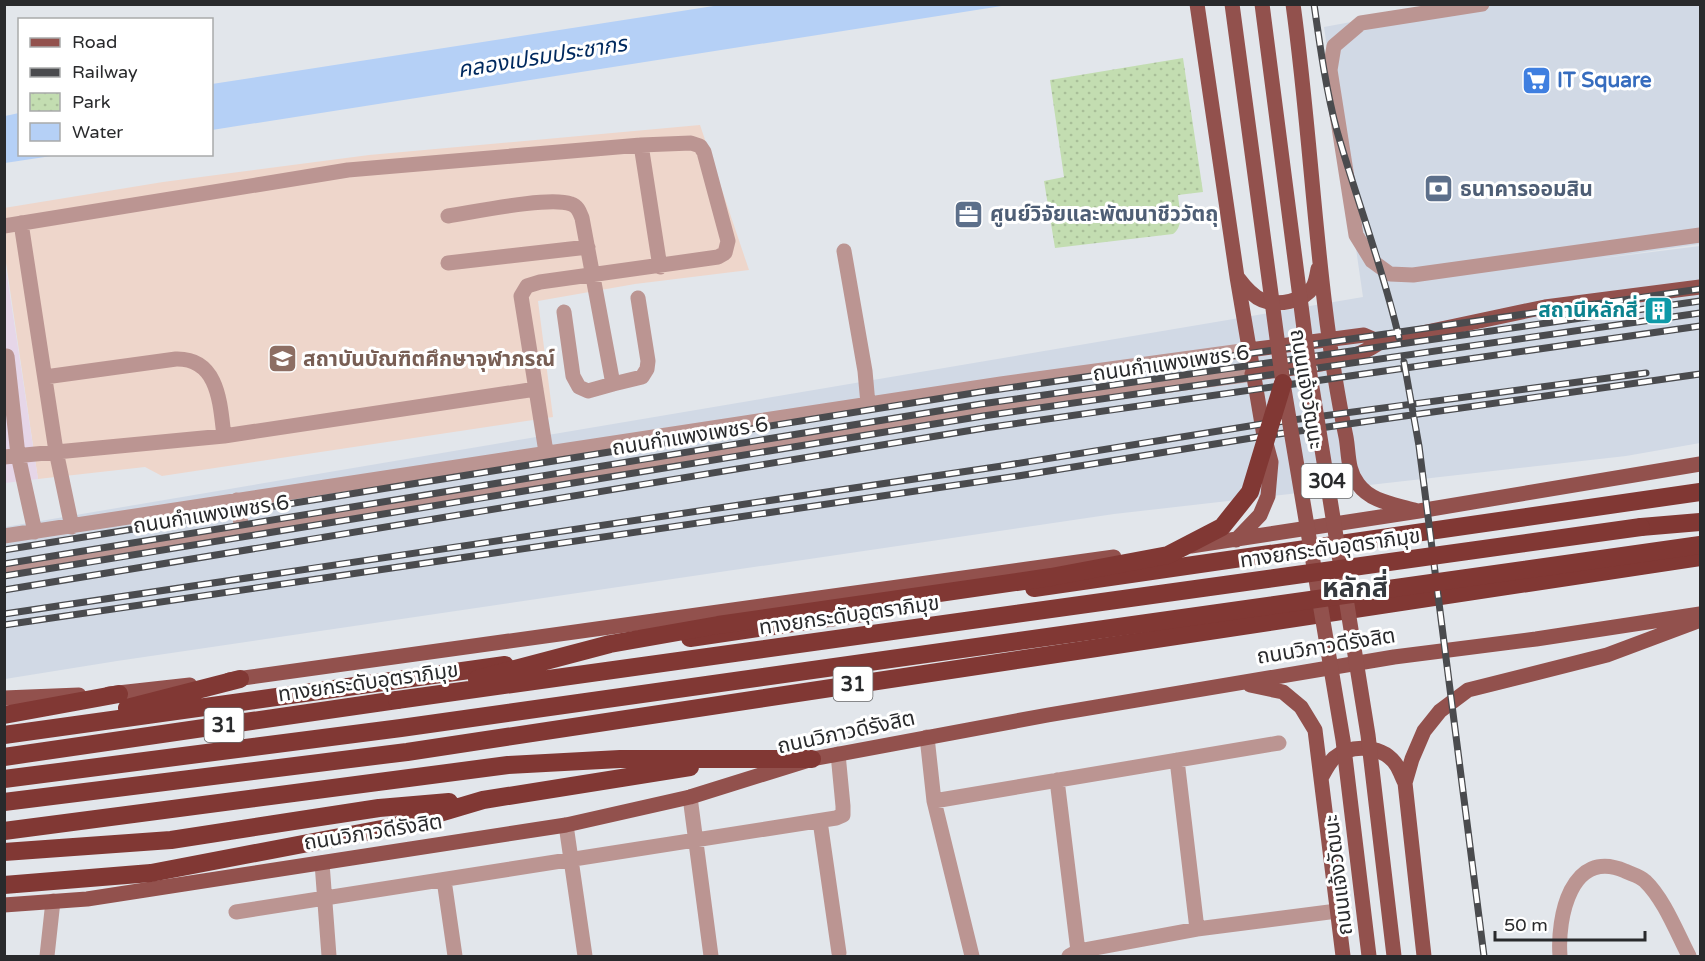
<svg xmlns="http://www.w3.org/2000/svg" width="1705" height="961" viewBox="0 0 1705 961" font-family="'Varela Round','Noto Sans Thai',sans-serif">
  <defs>
    <pattern id="park-dots" width="8" height="8" patternUnits="userSpaceOnUse" patternTransform="scale(1.5)"><rect width="8" height="8" fill="#c3ddb1"/><path d="M2 2h.1M6 6h.1" fill="none" stroke="#a8be98" stroke-width="1.8" stroke-linecap="round"/></pattern>
  </defs>
  <rect width="100%" height="100%" fill="#e2e6eb"/>
  <!-- built -->
  <path fill="#d1d9e5" d="M 1443,5 L 1700,5 L 1700,244 L 1596,259 L 1700,246 L 1700,443 L 1626,456 L 1114,514 L 117,661 L 5,679 L 5,527 L 1363,297 L 1324,27 Z"/>
  <!-- education -->
  <path fill="#eed6cb" d="M 700,125 L 749,270 L 635,284 L 538,301 L 553,417 L 162,476 L 145,467 L 38,479 L 5,256 L 4,208 L 163,182 L 369,155 Z"/>
  <!-- medical -->
  <path fill="#e6d6e8" d="M 4,256 L 38,479 L 5,483 L 4,483 Z"/>
  <!-- park -->
  <path fill="url(#park-dots)" d="M 1183,58 L 1203,192 L 1178,195 C 1179,208 1185,226 1173,234 L 1055,248 L 1044,181 L 1064,177 L 1050,80 Z"/>
  <!-- water -->
  <path fill="#b5d0f6" d="M 720,5 L 1008,5 L 212,130 L 212,84 Z
    M 19,113 L 20,154 L 58,155 L 5,163 L 5,116 Z"/>
  <g fill="none" stroke-linecap="round" stroke-linejoin="round">
    <!-- minor -->
    <path stroke="#bb9592" stroke-width="15" d="M 1482,4 L 1361,23 L 1334,46 L 1330,70 L 1356,235 L 1372,261 L 1390,274 L 1413,275 L 1700,235
      M 641,145 L 660,267
      M 448,216 C 475,212 549,196 571,204 C 578,206 580,213 582,218 L 613,384 L 588,391 L 579,387 L 573,376 L 564,312
      M 21,223 L 56,451 L 72,527
      M 4,226 L 348,170 L 641,145 L 691,143 L 700,146 L 704,152 L 728,241 L 725,253 L 718,257 L 540,282 L 527,286 L 521,296 L 546,452
      M 844,251 L 865,371 L 868,404
      M 448,263 L 588,247
      M 7,356 L 18,455 L 35,532
      M 45,377 L 176,359 C 219,358 220,404 224,436
      M 613,384 L 642,377 L 647,369 L 648,361 L 638,298
      M 4,457 L 224,436 L 536,389
      M 237,500 L 242,530
      M 4,536 L 1001,384 L 1249,350
      M 4,569 L 1005,407 L 1252,374
      M 927,737 L 934,801 L 972,956
      M 1177,760 L 1197,929
      M 1057,780 L 1078,951 L 1069,956
      M 690,797 L 711,956
      M 934,801 L 1279,743
      M 820,821 L 839,953
      M 566,825 L 585,956
      M 322,863 L 329,956
      M 444,880 L 455,956
      M 236,912 L 836,818 L 843,815 L 843,806 L 838,754
      M 1078,951 L 1197,929 L 1337,911
      M 47,956 L 53,901
      M 1560,956 C 1557,918 1571,847 1625,871 C 1631,874 1640,876 1645,881 C 1664,899 1677,933 1689,956"/>
    <!-- major -->
    <path stroke="#92514d" stroke-width="15" d="M 1197,4 L 1237,277 L 1264,436 L 1271,462 L 1268,496 L 1260,515 L 1236,540
      M 1293,4 C 1313,148 1316,294 1346,437 C 1349,453 1347,470 1358,484 C 1371,502 1394,504 1414,510
      M 1238,278 C 1244,286 1252,296 1262,300 C 1278,306 1303,302 1313,287 C 1316,282 1317,274 1318,269
      M 1249,350 L 1364,335 L 1380,342
      M 1252,374 C 1291,367 1349,366 1380,342 L 1545,307 L 1700,287
      M 1191,546 L 1419,511 L 1700,464
      M 229,680 L 1114,557
      M 1250,685 L 1283,692 L 1301,707 L 1315,730 L 1343,956
      M 109,694 L 190,685
      M 4,698 L 79,695
      M 1321,778 C 1325,771 1329,763 1334,758 C 1352,743 1384,745 1397,766 C 1400,771 1402,777 1405,783
      M 4,905 L 87,899 L 566,825 L 690,797 L 812,759 L 1048,715 L 1394,657 L 1536,639 L 1700,614
      M 1424,956 L 1405,783 L 1412,759 L 1424,731 L 1440,711 L 1468,690 L 1607,655 L 1698,621"/>
    <!-- highway -->
    <path stroke="#813834" stroke-width="18" d="M 1641,527 L 1700,522
      M 1034,588 L 1700,492
      M 690,638 L 876,611
      M 127,708 L 240,679
      M 4,715 L 119,694
      M 4,735 L 505,665
      M 4,757 L 397,700
      M 4,802 L 407,752 L 1700,557
      M 4,831 L 508,765 L 620,759 L 812,759
      M 4,852 L 171,840 L 379,808 L 449,802
      M 4,885 L 151,873 L 392,827 L 483,800 L 690,767"/>
    <defs>
      <path id="rail" d="M 1314,4 C 1320,46 1326,90 1337,131 C 1357,201 1383,268 1399,338
        M 1404,362 L 1419,446 L 1484,956
        M 4,550 L 980,392 L 1700,289
        M 4,564 L 981,404 L 1700,301
        M 4,576 L 983,416 L 1700,313
        M 4,590 L 985,428 L 1700,326
        M 4,614 L 1002,466 L 1262,424 L 1646,373
        M 4,625 L 1018,476 L 1264,436 L 1700,374"/>
    </defs>
    <!-- rail casing -->
    <use href="#rail" stroke="#4a4b4e" stroke-width="7"/>
    <!-- rail -->
    <use href="#rail" stroke="#fff" stroke-width="4.5" stroke-dasharray="14" stroke-linecap="butt"/>
    <!-- major-bridge -->
    <path stroke="#92514d" stroke-width="15" d="M 1232,4 L 1283,383 L 1343,740 L 1369,956
      M 1262,4 L 1310,375 L 1368,735 L 1394,956"/>
    <!-- highway-bridge -->
    <path stroke="#813834" stroke-width="18" d="M 477,679 L 610,644 L 718,625 L 1051,577 L 1168,555 L 1222,527 L 1250,492 L 1283,383
      M 397,700 L 1641,527
      M 4,779 L 401,728 L 1700,545"/>
  </g>
  <!-- icons -->
  <defs>
    <symbol id="supermarket-square" viewBox="-11 -11 22 22"><rect x="-9" y="-9" width="18" height="18" rx="4" fill="#3f7fe0" stroke="#fff"/><path d="M-6-5.5h2.5l.6 2H6L4.5 2H-2.5L-4.4-4H-6ZM-1.5 3.2a1.3 1.3 0 1 0 .1 0ZM3 3.2a1.3 1.3 0 1 0 .1 0Z" fill="#fff"/></symbol>
    <symbol id="bank-square" viewBox="-11 -11 22 22"><rect x="-9" y="-9" width="18" height="18" rx="4" fill="#5c6f8a" stroke="#fff"/><path d="M-6-4H6V4H-6ZM0-2.3a2.3 2.3 0 1 0 0 4.6a2.3 2.3 0 1 0 0-4.6Z" fill="#fff"/></symbol>
    <symbol id="office-square" viewBox="-11 -11 22 22"><rect x="-9" y="-9" width="18" height="18" rx="4" fill="#5c6f8a" stroke="#fff"/><path d="M-6-3h4V-5.5h4V-3h4V5H-6ZM-1-4.5V-3h2v-1.5ZM-6 0V1H6V0Z" fill="#fff"/></symbol>
    <symbol id="building-square" viewBox="-11 -11 22 22"><rect x="-9" y="-9" width="18" height="18" rx="4" fill="#0f9aa8" stroke="#fff"/><path d="M-4-6H4V6H1V3H-1V6H-4ZM-2.5-4.3h1.7v1.8h-1.7ZM.8-4.3h1.7v1.8H.8ZM-2.5-1h1.7V.8h-1.7ZM.8-1h1.7V.8H.8Z" fill="#fff"/></symbol>
    <symbol id="university-square" viewBox="-11 -11 22 22"><rect x="-9" y="-9" width="18" height="18" rx="4" fill="#8d6e63" stroke="#fff"/><path d="M0-5L7-2L0 1L-7-2ZM-4 1L0 2.5L4 1V4Q0 6-4 4Z" fill="#fff"/></symbol>
  </defs>
  <g fill-rule="evenodd">
    <use href="#supermarket-square" x="1520" y="64" width="33" height="33"/>
    <use href="#bank-square" x="1422" y="172" width="33" height="33"/>
    <use href="#office-square" x="952" y="198" width="33" height="33"/>
    <use href="#building-square" x="1642" y="294" width="33" height="33"/>
    <use href="#university-square" x="266" y="342" width="33" height="33"/>
  </g>
  <g text-anchor="middle" stroke-width="6" stroke-linejoin="round" paint-order="stroke">
    <!-- shield labels -->
    <g fill="#fff" stroke="#696a6b" stroke-width="1.5">
      <rect x="1301.5" y="464" width="51" height="34" rx="4.5"/>
      <rect x="833.5" y="667" width="39" height="34" rx="4.5"/>
      <rect x="204.5" y="708" width="39" height="34" rx="4.5"/>
    </g>
    <g font-size="20" font-weight="bold" fill="#292a2c">
      <text x="1327" y="488">304</text>
      <text x="853" y="691">31</text>
      <text x="224" y="732">31</text>
    </g>
    <!-- shop labels -->
    <g font-size="21" font-weight="bold" fill="#366cbe" stroke="#fff" text-anchor="start">
      <text x="1557" y="87">IT Square</text>
    </g>
    <!-- service labels -->
    <g font-size="21" font-weight="bold" fill="#4e5e75" stroke="#fff" text-anchor="start">
      <text x="1460" y="196">ธนาคารออมสิน</text>
      <text x="990" y="221">ศูนย์วิจัยและพัฒนาชีววัตถุ</text>
    </g>
    <!-- culture labels -->
    <g font-size="21" font-weight="bold" fill="#0d838f" stroke="#fff" text-anchor="end">
      <text x="1638" y="317">สถานีหลักสี่</text>
    </g>
    <!-- education labels -->
    <g font-size="21" font-weight="bold" fill="#785e54" stroke="#fff" text-anchor="start">
      <text x="303" y="366">สถาบันบัณฑิตศึกษาจุฬาภรณ์</text>
    </g>
    <!-- street labels -->
    <g font-size="21" fill="#292a2c" stroke="#fff">
      <text transform="translate(1171 363) rotate(-8)" y="7">ถนนกำแพงเพชร 6</text>
      <text transform="translate(1307 389) rotate(81)" y="7">ถนนแจ้งวัฒนะ</text>
      <text transform="translate(690 436) rotate(-9)" y="7">ถนนกำแพงเพชร 6</text>
      <text transform="translate(211 514) rotate(-9)" y="7">ถนนกำแพงเพชร 6</text>
      <text transform="translate(1330 548) rotate(-8)" y="7">ทางยกระดับอุตราภิมุข</text>
      <text transform="translate(849 615) rotate(-8)" y="7">ทางยกระดับอุตราภิมุข</text>
      <text transform="translate(1326 646) rotate(-9)" y="7">ถนนวิภาวดีรังสิต</text>
      <text transform="translate(368 682) rotate(-8)" y="7">ทางยกระดับอุตราภิมุข</text>
      <text transform="translate(846 732) rotate(-12)" y="7">ถนนวิภาวดีรังสิต</text>
      <text transform="translate(373 832) rotate(-9)" y="7">ถนนวิภาวดีรังสิต</text>
      <text transform="translate(1338 875) rotate(-97)" y="7">ถนนแจ้งวัฒนะ</text>
    </g>
    <!-- water labels -->
    <g font-size="22" font-style="italic" fill="#00295e" stroke="#fff">
      <text transform="translate(542 56) rotate(-9)" y="8">คลองเปรมประชากร</text>
    </g>
    <!-- district labels -->
    <g font-size="27" font-weight="bold" fill="#36393e" stroke="#fff">
      <text x="1355" y="597">หลักสี่</text>
    </g>
  </g>
  <!-- border -->
  <rect width="1705" height="961" fill="none" stroke="#292a2c" stroke-width="12"/>
  <!-- legend -->
  <rect x="18" y="18" width="195" height="138" fill="#ffffff" stroke="#a9aaab" stroke-width="1.5"/>
  <rect x="30" y="38" width="30" height="9" fill="#92514d" stroke="#a9aaab" stroke-width="1.5"/>
  <text x="72" y="48" font-size="18" fill="#292a2c">Road</text>
  <rect x="30" y="68" width="30" height="9" fill="#4a4b4e" stroke="#a9aaab" stroke-width="1.5"/>
  <text x="72" y="78" font-size="18" fill="#292a2c">Railway</text>
  <rect x="30" y="93" width="30" height="18" fill="url(#park-dots)" stroke="#a9aaab" stroke-width="1.5"/>
  <text x="72" y="108" font-size="18" fill="#292a2c">Park</text>
  <rect x="30" y="123" width="30" height="18" fill="#b5d0f6" stroke="#a9aaab" stroke-width="1.5"/>
  <text x="72" y="138" font-size="18" fill="#292a2c">Water</text>
  <!-- scale -->
  <path d="M1495 931v9h150v-9" fill="none" stroke="#292a2c" stroke-width="3"/>
  <text x="1504" y="931" font-size="18" fill="#292a2c" stroke="#ffffff" stroke-width="4.5" paint-order="stroke">50 m</text>
</svg>
